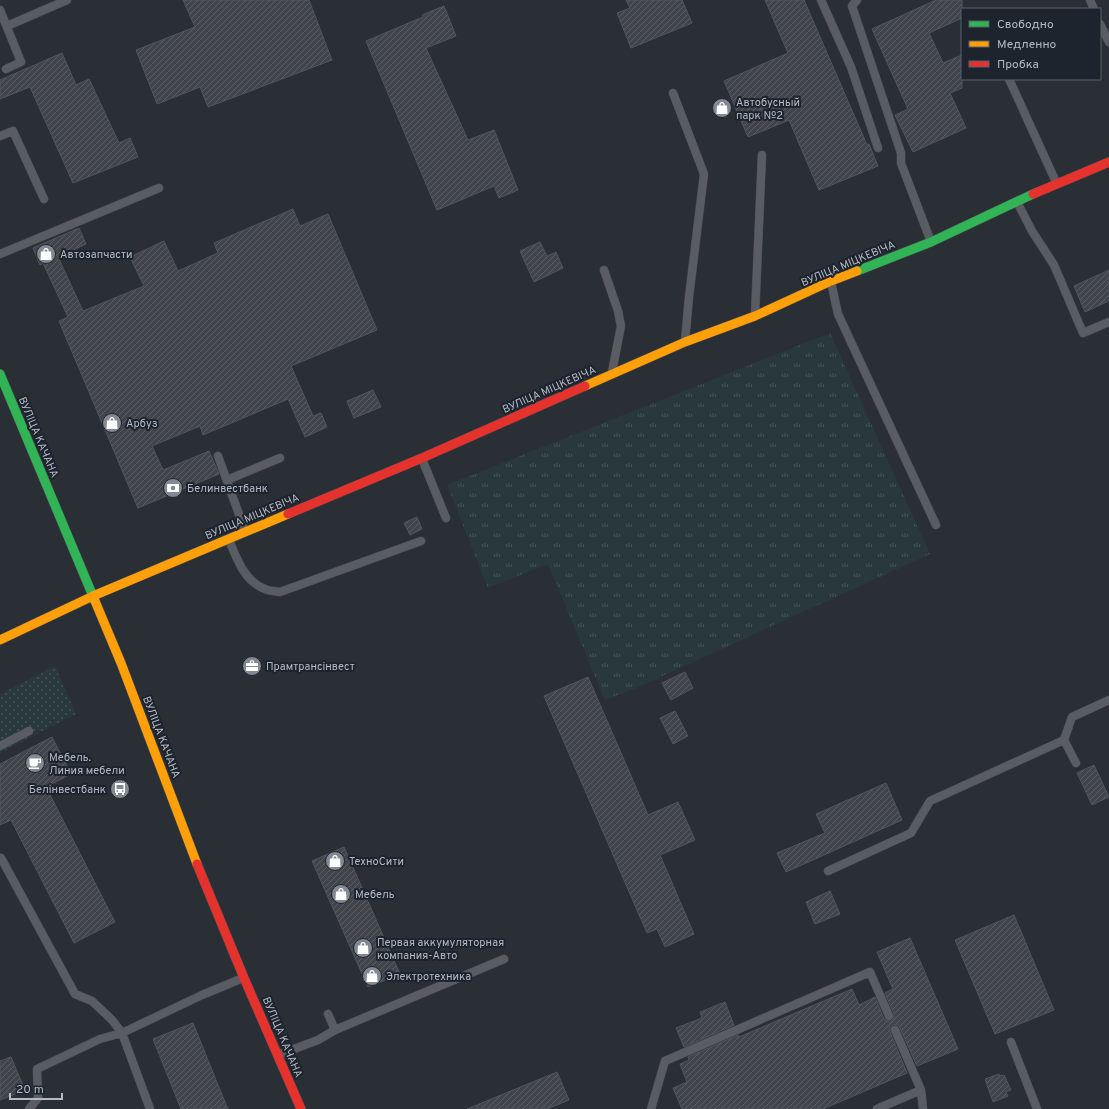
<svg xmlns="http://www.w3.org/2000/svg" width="1109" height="1109" viewBox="0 0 1109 1109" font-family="Overpass,sans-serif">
  <defs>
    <pattern id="grass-dots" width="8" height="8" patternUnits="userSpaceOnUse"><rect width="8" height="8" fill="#29393b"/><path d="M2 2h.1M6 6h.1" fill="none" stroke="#465456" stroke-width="1.8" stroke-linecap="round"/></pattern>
    <pattern id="park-tufts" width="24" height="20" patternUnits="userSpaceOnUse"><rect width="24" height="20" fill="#29393b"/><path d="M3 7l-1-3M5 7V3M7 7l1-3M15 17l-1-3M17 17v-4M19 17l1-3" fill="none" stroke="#465456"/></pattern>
    <pattern id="building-hatch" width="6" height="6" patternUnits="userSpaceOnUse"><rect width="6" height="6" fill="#41454b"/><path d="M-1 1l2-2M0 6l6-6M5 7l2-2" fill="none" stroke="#5a5e63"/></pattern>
  </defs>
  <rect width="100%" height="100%" fill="#2a2e35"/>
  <!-- grass -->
  <path fill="url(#grass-dots)" d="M 55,666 L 76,714 L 0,753 L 0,694 Z"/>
  <!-- park -->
  <path fill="url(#park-tufts)" d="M 830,333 L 930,554 L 634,689 L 605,700 L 548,564 L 488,588 L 447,485 Z"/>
  <!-- building -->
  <path fill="url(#building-hatch)" stroke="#51555c" d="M 183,0 L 309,0 L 332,60 L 208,107 L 200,87 L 157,104 L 136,50 L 195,27 Z
    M 626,0 L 682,0 L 692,23 L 631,48 L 617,13 L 630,8 Z
    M 765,0 L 804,0 L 867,145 L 869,144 L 878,166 L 819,190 L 789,120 L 748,137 L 724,81 L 788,53 Z
    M 936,0 L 962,0 L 962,18 L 929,33 L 943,63 L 962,55 L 962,88 L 950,93 L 966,128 L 913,152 L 895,115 L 908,109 L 872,29 Z
    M 444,6 L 456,36 L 426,48 L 468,140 L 494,130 L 518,190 L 499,198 L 494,186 L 437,210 L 366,41 L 423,17 L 422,15 Z
    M 62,53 L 76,85 L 89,79 L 119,143 L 130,138 L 138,157 L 73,183 L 30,87 L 0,99 L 0,80 Z
    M 293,209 L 300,226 L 328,214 L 377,330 L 291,366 L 313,416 L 321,413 L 327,427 L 305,437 L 288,399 L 203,435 L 200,426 L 152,446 L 163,470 L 209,451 L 219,474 L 138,508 L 59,321 L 68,317 L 43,263 L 40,265 L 33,248 L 79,228 L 86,244 L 58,257 L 83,311 L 144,286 L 130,257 L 164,241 L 178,271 L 218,253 L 214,243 Z
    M 540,242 L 547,256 L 556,252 L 563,268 L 534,282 L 520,251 Z
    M 1109,270 L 1109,301 L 1085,312 L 1074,286 Z
    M 373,390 L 381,407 L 354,418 L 347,401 Z
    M 417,517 L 422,529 L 410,535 L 404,523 Z
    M 685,672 L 693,688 L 671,700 L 662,683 Z
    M 588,677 L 648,815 L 678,802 L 695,840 L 660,855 L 694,934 L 665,947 L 657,929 L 647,933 L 544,696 Z
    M 675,711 L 688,736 L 673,744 L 660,718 Z
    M 52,737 L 71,774 L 46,787 L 115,922 L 74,943 L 11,820 L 0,825 L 0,764 Z
    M 1094,765 L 1109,797 L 1092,805 L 1077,773 Z
    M 886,783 L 902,820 L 786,872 L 777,853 L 825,833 L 816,814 Z
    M 344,847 L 400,974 L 368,987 L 312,861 Z
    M 830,891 L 840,914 L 815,924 L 806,902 Z
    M 1014,915 L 1054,1010 L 995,1034 L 955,940 Z
    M 910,938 L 958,1049 L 917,1066 L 900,1028 L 898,1025 L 893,1025 L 890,1027 L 890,1032 L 907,1073 L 823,1109 L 682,1109 L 673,1088 L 687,1082 L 680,1064 L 689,1060 L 688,1057 L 738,1035 L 739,1037 L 852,989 L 859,1005 L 875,997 L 884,1019 L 888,1021 L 892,1021 L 894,1017 L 894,1014 L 885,993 L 893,989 L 877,952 Z
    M 725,1002 L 734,1025 L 684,1047 L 676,1028 L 702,1018 L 700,1012 Z
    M 193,1023 L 218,1085 L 228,1109 L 181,1109 L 153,1039 Z
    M 11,1057 L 25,1090 L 0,1100 L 0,1061 Z
    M 557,1072 L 569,1100 L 547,1109 L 467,1109 Z
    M 999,1074 L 1000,1076 L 1004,1075 L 1011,1090 L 1006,1092 L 1008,1096 L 993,1102 L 985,1079 Z"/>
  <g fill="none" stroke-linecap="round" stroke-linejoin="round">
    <defs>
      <path id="lane" d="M 821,0 L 851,67 L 878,148
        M 857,0 L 852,6 L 901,153 L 901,163 L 931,242
        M 1090,0 L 1094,9
        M 0,10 L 21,62 L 6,69
        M 1100,24 L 1109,42
        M 7,26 L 67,0
        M 1009,79 L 1056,182
        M 673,93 L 704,174 L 689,297 L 685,341
        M 0,136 L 13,131 L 44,199
        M 1017,202 L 1032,231 L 1054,265 L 1083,333 L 1109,322
        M 0,254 L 159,188
        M 604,270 L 618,311 L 621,326 L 612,372
        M 831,282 L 838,314 L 936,525
        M 755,315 L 762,155
        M 218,456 L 245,531
        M 422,459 L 446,518
        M 227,480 L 280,458
        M 229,540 C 237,559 244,581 265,589 C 269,591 275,591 280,592 L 421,541
        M 1064,740 L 1076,763
        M 0,746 L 29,731
        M 0,859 L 1,858 L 75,994 L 92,1001 L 112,1020 L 122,1033 L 100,1039 L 37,1069 L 38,1098 L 29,1109
        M 828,871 L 911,833 L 930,801 L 1064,740 L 1072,717 L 1109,700
        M 328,1014 L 335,1030
        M 895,1030 L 921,1090 L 923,1109
        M 1011,1042 L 1037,1109
        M 278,1055 L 318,1040 L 335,1030 L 504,959
        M 150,1109 L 122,1033 L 202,995 L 243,978
        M 651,1109 L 665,1061 L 870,972 L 889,1016
        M 877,1109 L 921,1090"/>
      <path id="fast" d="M 857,271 L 931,242 L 1033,194
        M 0,374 L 95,601"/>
      <path id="slow" d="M 585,386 L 685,342 L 755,316 L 831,281 L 857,271
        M 95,601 L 121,663 L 197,864
        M 0,640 L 93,596 L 288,514"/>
      <path id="jam" d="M 1033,194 L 1109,162
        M 288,514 L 422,458 L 585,386
        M 197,864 L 244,978 L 301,1109"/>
    </defs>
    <!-- lane casing -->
    <use href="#lane" stroke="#484a4f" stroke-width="9"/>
    <!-- fast casing -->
    <use href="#fast" stroke="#484a4f" stroke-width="10"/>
    <!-- slow casing -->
    <use href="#slow" stroke="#484a4f" stroke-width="10"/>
    <!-- jam casing -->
    <use href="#jam" stroke="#484a4f" stroke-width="10"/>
    <!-- lane -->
    <use href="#lane" stroke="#595c62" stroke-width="8"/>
    <!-- fast -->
    <use href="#fast" stroke="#30b455" stroke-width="9"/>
    <!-- slow -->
    <use href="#slow" stroke="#ff9f0a" stroke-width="9"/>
    <!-- jam -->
    <use href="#jam" stroke="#e5322d" stroke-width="9"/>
  </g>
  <!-- icons -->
  <defs>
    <symbol id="shop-disc" viewBox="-11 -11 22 22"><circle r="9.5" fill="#838993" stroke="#1d242e"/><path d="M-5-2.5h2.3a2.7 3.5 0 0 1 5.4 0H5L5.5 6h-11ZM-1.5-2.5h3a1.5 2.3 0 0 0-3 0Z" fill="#fff"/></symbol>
    <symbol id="bank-disc" viewBox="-11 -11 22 22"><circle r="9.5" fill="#838993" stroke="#1d242e"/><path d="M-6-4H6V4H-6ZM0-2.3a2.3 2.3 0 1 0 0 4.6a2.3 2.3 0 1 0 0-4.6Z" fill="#fff"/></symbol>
    <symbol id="office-disc" viewBox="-11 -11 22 22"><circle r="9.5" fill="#838993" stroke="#1d242e"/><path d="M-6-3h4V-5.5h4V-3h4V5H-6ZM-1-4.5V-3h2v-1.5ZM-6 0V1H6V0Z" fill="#fff"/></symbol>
    <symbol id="cafe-disc" viewBox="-11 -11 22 22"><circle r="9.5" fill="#838993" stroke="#1d242e"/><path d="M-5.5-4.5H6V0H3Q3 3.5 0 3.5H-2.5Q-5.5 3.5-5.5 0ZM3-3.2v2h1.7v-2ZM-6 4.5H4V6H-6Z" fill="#fff"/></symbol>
    <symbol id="bus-disc" viewBox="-11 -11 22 22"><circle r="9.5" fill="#838993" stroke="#1d242e"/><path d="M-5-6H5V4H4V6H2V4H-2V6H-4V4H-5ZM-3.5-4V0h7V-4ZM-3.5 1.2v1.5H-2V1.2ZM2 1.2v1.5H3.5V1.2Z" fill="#fff"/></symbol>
  </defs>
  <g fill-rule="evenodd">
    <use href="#shop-disc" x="711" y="97" width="22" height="22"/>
    <use href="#shop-disc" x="35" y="243" width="22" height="22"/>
    <use href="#shop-disc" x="101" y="412" width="22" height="22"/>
    <use href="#bank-disc" x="162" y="477" width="22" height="22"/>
    <use href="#office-disc" x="241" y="655" width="22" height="22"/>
    <use href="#cafe-disc" x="24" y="752" width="22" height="22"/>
    <use href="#bus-disc" x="109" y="778" width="22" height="22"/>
    <use href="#shop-disc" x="324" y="850" width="22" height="22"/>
    <use href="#shop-disc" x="330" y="883" width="22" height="22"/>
    <use href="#shop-disc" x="352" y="937" width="22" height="22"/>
    <use href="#shop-disc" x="361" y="965" width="22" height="22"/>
  </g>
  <g text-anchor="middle" stroke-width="4" stroke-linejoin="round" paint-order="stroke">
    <!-- poi labels -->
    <g font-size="11" fill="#b3bac5" stroke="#1d242e" text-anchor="start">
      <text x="736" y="106">Автобусный<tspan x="736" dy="13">парк №2</tspan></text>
      <text x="60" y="258">Автозапчасти</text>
      <text x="126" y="427">Арбуз</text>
      <text x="187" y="492">Белинвестбанк</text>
      <text x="266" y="670">Прамтрансінвест</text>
      <text x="49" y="761">Мебель.<tspan x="49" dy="13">Линия мебели</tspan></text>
      <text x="106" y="793" text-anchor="end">Белінвестбанк</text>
      <text x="349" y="865">ТехноСити</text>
      <text x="355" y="898">Мебель</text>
      <text x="377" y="946">Первая аккумуляторная<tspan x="377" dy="13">компания-Авто</tspan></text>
      <text x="386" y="980">Электротехника</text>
    </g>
    <!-- street labels -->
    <g font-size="11" fill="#b3bac5" stroke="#1d242e">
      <text transform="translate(848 263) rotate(-23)" y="4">ВУЛІЦА МІЦКЕВІЧА</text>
      <text transform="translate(549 389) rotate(-24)" y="4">ВУЛІЦА МІЦКЕВІЧА</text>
      <text transform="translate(39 437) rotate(67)" y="4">ВУЛІЦА КАЧАНА</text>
      <text transform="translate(252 516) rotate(-23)" y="4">ВУЛІЦА МІЦКЕВІЧА</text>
      <text transform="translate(162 737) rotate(69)" y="4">ВУЛІЦА КАЧАНА</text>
      <text transform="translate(283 1037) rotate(67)" y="4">ВУЛІЦА КАЧАНА</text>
    </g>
  </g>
  <!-- legend -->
  <rect x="961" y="8" width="140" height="72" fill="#1d242e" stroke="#59606a"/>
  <rect x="969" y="21" width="20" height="6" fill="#30b455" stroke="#59606a"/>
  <text x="997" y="28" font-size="12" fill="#b3bac5">Свободно</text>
  <rect x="969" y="41" width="20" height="6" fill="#ff9f0a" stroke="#59606a"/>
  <text x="997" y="48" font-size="12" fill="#b3bac5">Медленно</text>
  <rect x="969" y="61" width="20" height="6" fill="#e5322d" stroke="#59606a"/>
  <text x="997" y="68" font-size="12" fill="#b3bac5">Пробка</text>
  <!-- scale -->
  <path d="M10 1093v6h52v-6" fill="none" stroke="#b3bac5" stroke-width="2"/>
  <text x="16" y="1093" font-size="12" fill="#b3bac5" stroke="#1d242e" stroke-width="3" paint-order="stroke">20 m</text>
</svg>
